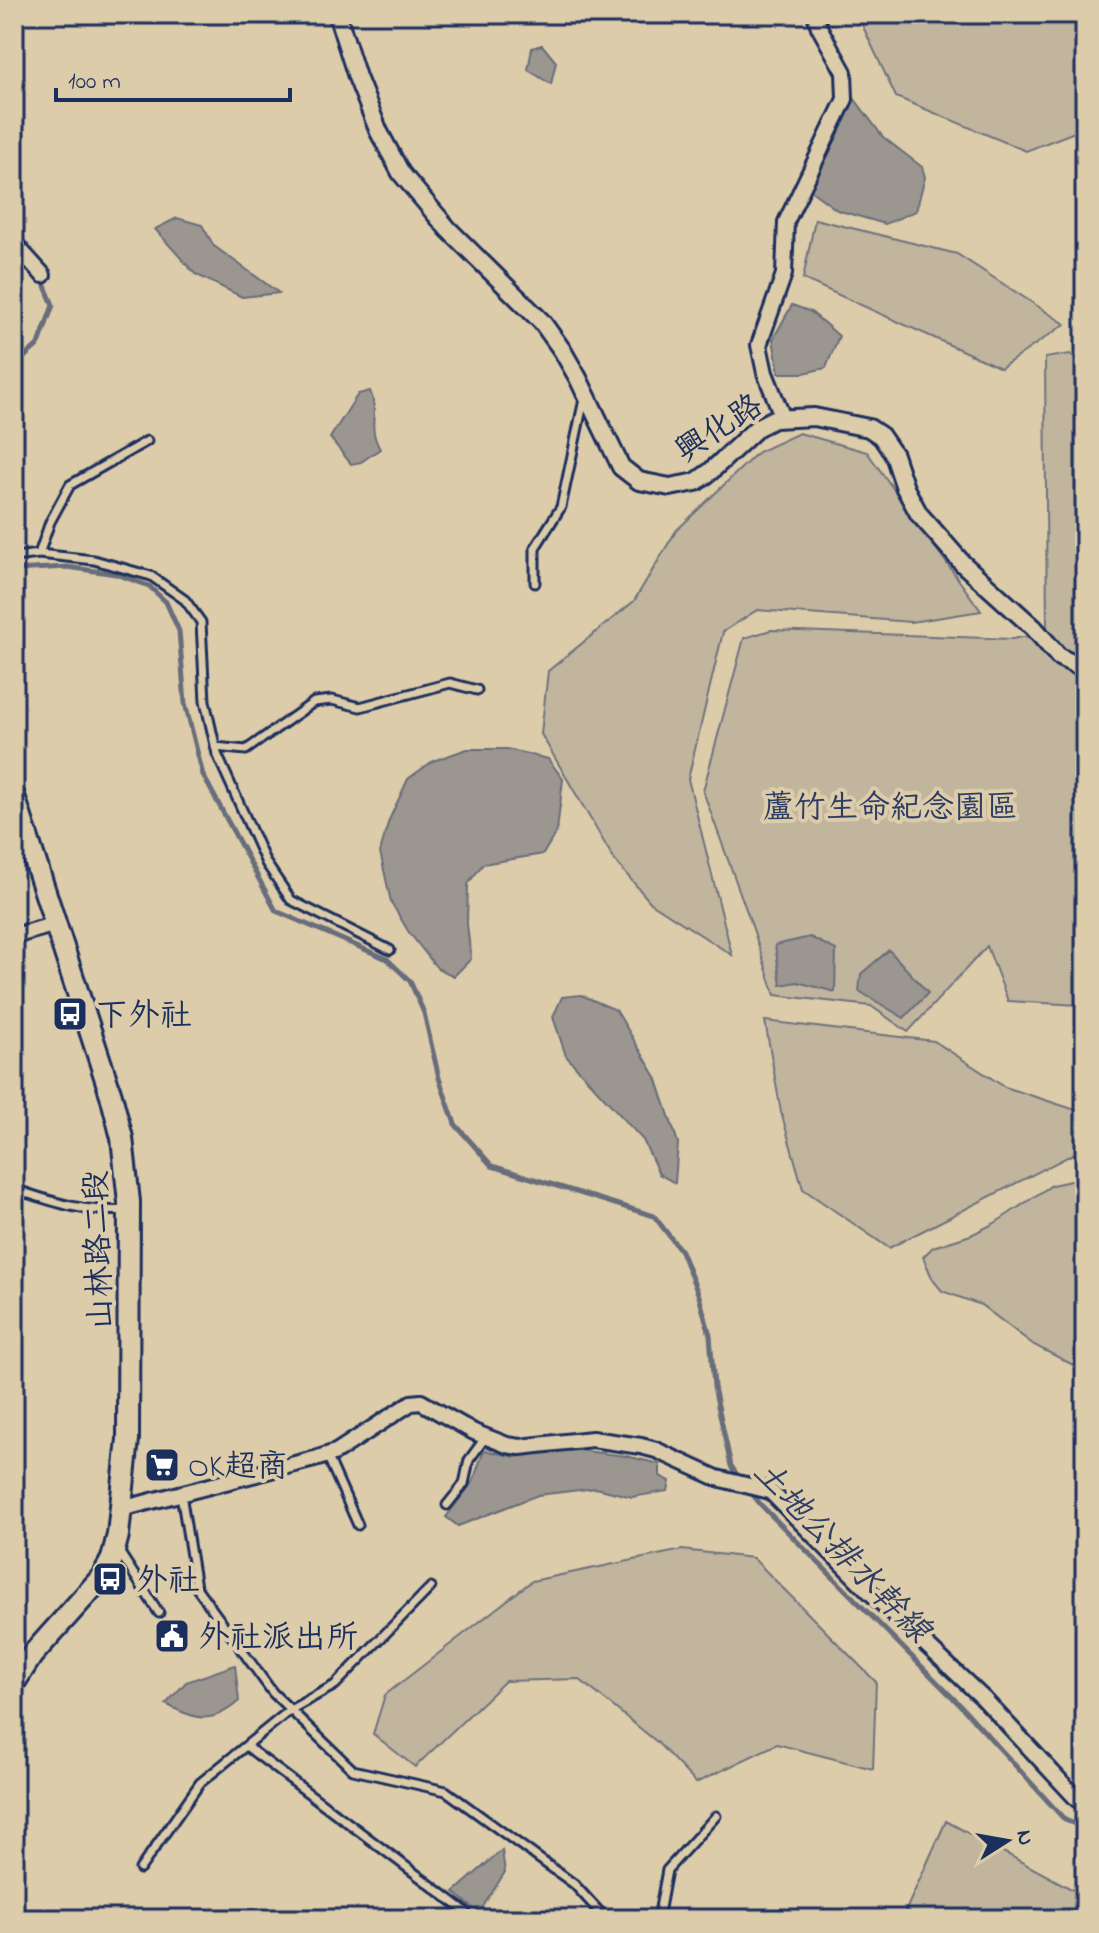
<svg xmlns="http://www.w3.org/2000/svg" width="1099" height="1933" viewBox="0 0 1099 1933" font-family="'Indie Flower','LXGW WenKai TC',sans-serif">
  <rect width="100%" height="100%" fill="#ddcca9"/>
  <filter id="ink" filterUnits="userSpaceOnUse"><feTurbulence type="fractalNoise" baseFrequency=".0125" numOctaves="2"/><feDisplacementMap in="SourceGraphic" scale="16" xChannelSelector="R" yChannelSelector="G"/><feConvolveMatrix kernelMatrix="1 2 1 2 8 2 1 2 1" color-interpolation-filters="sRGB"/></filter>
  <g filter="url(#ink)">
    <!-- green -->
    <path fill="#c1b59e" stroke="#6e727e" stroke-width="2" d="M 857,14 L 1085,14 L 1085,128 L 1026,151 L 896,97 Z
      M 815,219 L 957,254 L 1065,324 L 1001,368 L 803,279 Z
      M 1070,354 L 1085,365 L 1085,1008 L 1080,1005 L 1008,1001 L 987,946 L 908,1032 L 871,1006 L 775,995 L 751,923 L 703,791 L 744,638 L 771,630 L 1012,639 L 1047,633 L 1045,358 Z
      M 799,433 L 867,452 L 981,611 L 911,622 L 757,610 L 723,632 L 688,779 L 732,955 L 651,903 L 615,861 L 541,734 L 548,671 L 634,601 L 676,531 L 758,452 Z
      M 765,1021 L 934,1041 L 1005,1087 L 1085,1113 L 1085,1148 L 889,1248 L 803,1189 L 781,1112 Z
      M 1085,1178 L 1085,1371 L 1034,1345 L 981,1305 L 942,1291 L 933,1280 L 923,1257 L 933,1247 L 971,1235 L 995,1223 L 1052,1185 Z
      M 682,1550 L 753,1558 L 876,1682 L 873,1769 L 777,1744 L 696,1783 L 657,1742 L 579,1679 L 505,1681 L 415,1767 L 373,1734 L 385,1695 L 532,1581 Z
      M 946,1821 L 1079,1893 L 1071,1919 L 902,1919 Z"/>
    <!-- water -->
    <path fill="#9b968f" stroke="#686d7b" stroke-width="2" d="M 542,45 L 556,62 L 551,84 L 528,70 L 532,48 Z
      M 854,98 L 883,137 L 922,167 L 925,177 L 916,211 L 885,224 L 837,210 L 810,190 Z
      M 177,218 L 202,225 L 214,246 L 279,293 L 242,297 L 195,274 L 155,229 Z
      M 792,305 L 811,312 L 839,336 L 826,368 L 804,373 L 779,373 L 773,339 Z
      M 370,391 C 380,414 366,425 380,449 L 361,462 L 351,464 L 330,438 L 358,394 Z
      M 467,749 L 507,749 L 548,759 L 563,779 L 557,831 L 543,854 L 483,864 L 468,884 L 467,924 L 471,959 L 454,976 L 437,968 L 408,931 L 391,902 L 380,852 L 389,820 L 408,779 L 433,761 Z
      M 810,937 L 836,950 L 835,992 L 797,982 L 781,985 L 775,945 Z
      M 889,950 L 928,993 L 904,1018 L 859,991 L 861,974 Z
      M 581,995 L 616,1010 L 656,1077 L 678,1143 L 675,1183 L 659,1174 L 643,1140 L 566,1056 L 553,1017 L 562,997 Z
      M 484,1450 L 516,1457 L 538,1452 L 577,1450 L 626,1456 L 660,1464 L 660,1476 L 670,1481 L 668,1491 L 632,1497 L 596,1488 L 538,1495 L 458,1526 L 446,1517 L 473,1481 Z
      M 235,1665 L 239,1701 C 212,1725 195,1720 166,1704 L 186,1682 Z
      M 502,1850 L 505,1872 L 479,1913 L 454,1892 Z"/>
    <g fill="none" stroke-linecap="round" stroke-linejoin="round">
      <!-- stream -->
      <path stroke="#686d7b" stroke-width="5" d="M 14,366 L 39,344 L 53,305 L 45,286
        M 14,570 L 67,567 L 116,574 L 149,586 L 166,602 L 179,631 L 185,703 L 203,775 L 276,911 L 387,959 L 410,981 L 424,1013 L 439,1078 L 455,1124 L 492,1166 L 654,1216 L 681,1251 L 699,1296 L 710,1335 L 714,1387 L 731,1466 L 740,1479
        M 749,1490 L 761,1505 L 960,1705 L 1065,1820 L 1085,1828"/>
      <defs>
        <path id="service" d="M 39,554 L 50,522 L 70,485 L 147,441
          M 14,557 L 39,554 L 94,560 L 151,576 L 185,600 L 201,622 L 205,701 L 217,754 L 266,863 L 291,900 L 390,950
          M 535,583 L 535,548 L 561,507 L 584,399
          M 215,747 L 246,750 L 314,702 L 332,700 L 360,707 L 450,683 L 477,690
          M 14,1189 C 56,1203 84,1213 129,1210
          M 327,1455 L 358,1525
          M 181,1494 L 196,1587 L 273,1693 L 353,1770 L 446,1791 L 574,1884 L 606,1919
          M 447,1505 L 464,1484 L 469,1460 L 485,1438
          M 118,1550 L 159,1613
          M 246,1746 L 465,1911 L 470,1919
          M 140,1869 L 200,1783 L 290,1710 L 335,1685 L 431,1587
          M 658,1919 L 667,1870 L 716,1816"/>
        <path id="minor" d="M 14,243 L 43,275
          M 783,418 L 765,373 L 759,345 L 784,274 L 786,222 L 845,99 L 844,72 L 819,27 L 815,14
          M 14,936 L 56,924
          M 121,1509 L 318,1458 L 336,1452 L 411,1403 L 421,1402 L 474,1432 L 507,1445 L 520,1447 L 592,1439 L 641,1446 L 656,1450 L 717,1478 L 770,1491 L 871,1593 L 984,1699 L 1077,1799 L 1085,1803"/>
        <path id="tertiary" d="M 337,14 L 357,77 L 379,132 L 401,173 L 448,229 L 542,322 L 562,350 L 578,378 L 621,467 L 639,481 L 670,487 L 696,482 L 710,472 L 758,427 L 774,419 L 814,417 L 869,428 L 881,436 L 894,455 L 905,488 L 919,514 L 935,532 L 963,564 L 1034,628 L 1059,657 L 1085,669"/>
        <path id="secondary" d="M 14,796 L 111,1095 L 122,1138 L 129,1202 L 128,1439 L 118,1535 L 112,1559 L 102,1577 L 32,1655 L 14,1683"/>
      </defs>
      <!-- service casing -->
      <use href="#service" stroke="#1b2f5e" stroke-width="13"/>
      <!-- minor casing -->
      <use href="#minor" stroke="#1b2f5e" stroke-width="20"/>
      <!-- tertiary casing -->
      <use href="#tertiary" stroke="#1b2f5e" stroke-width="22"/>
      <!-- secondary casing -->
      <use href="#secondary" stroke="#1b2f5e" stroke-width="26"/>
      <!-- service -->
      <use href="#service" stroke="#ddcca9" stroke-width="7"/>
      <!-- minor -->
      <use href="#minor" stroke="#ddcca9" stroke-width="14"/>
      <!-- tertiary -->
      <use href="#tertiary" stroke="#ddcca9" stroke-width="16"/>
      <!-- secondary -->
      <use href="#secondary" stroke="#ddcca9" stroke-width="20"/>
    </g>
  </g>
  <!-- icons -->
  <defs>
    <symbol id="bus-square" viewBox="-11 -11 22 22"><rect x="-9" y="-9" width="18" height="18" rx="4" fill="#1b2f5e" stroke="#ddcca9"/><path d="M-5-6H5V4H4V6H2V4H-2V6H-4V4H-5ZM-3.5-4V0h7V-4ZM-3.5 1.2v1.5H-2V1.2ZM2 1.2v1.5H3.5V1.2Z" fill="#fff"/></symbol>
    <symbol id="supermarket-square" viewBox="-11 -11 22 22"><rect x="-9" y="-9" width="18" height="18" rx="4" fill="#1b2f5e" stroke="#ddcca9"/><path d="M-6-5.5h2.5l.6 2H6L4.5 2H-2.5L-4.4-4H-6ZM-1.5 3.2a1.3 1.3 0 1 0 .1 0ZM3 3.2a1.3 1.3 0 1 0 .1 0Z" fill="#fff"/></symbol>
    <symbol id="civic-square" viewBox="-11 -11 22 22"><rect x="-9" y="-9" width="18" height="18" rx="4" fill="#1b2f5e" stroke="#ddcca9"/><path d="M-.6-6.5H3V-4.5H.6V-3L4-1V1h2V6H-6V1h2V-1L-.6-3ZM-1.2 2.5V6h2.4V2.5Z" fill="#fff"/></symbol>
  </defs>
  <g fill-rule="evenodd">
    <use href="#bus-square" x="50" y="994" width="40" height="40"/>
    <use href="#supermarket-square" x="142" y="1445" width="40" height="40"/>
    <use href="#bus-square" x="90" y="1559" width="40" height="40"/>
    <use href="#civic-square" x="152" y="1616" width="40" height="40"/>
  </g>
  <g text-anchor="middle" stroke-width="8" stroke-linejoin="round" paint-order="stroke">
    <!-- street labels -->
    <g font-size="32" fill="#1b2f5e" stroke="#ddcca9">
      <text transform="translate(718 427) rotate(-33)" y="11">興化路</text>
      <text transform="translate(97 1250) rotate(-92)" y="11">山林路二段</text>
    </g>
    <!-- park labels -->
    <g font-size="32" fill="#2c3c64" stroke="#ddcca9">
      <text x="890" y="817">蘆竹生命紀念園區</text>
    </g>
    <!-- poi labels -->
    <g font-size="32" fill="#1b2f5e" stroke="#ddcca9" text-anchor="start">
      <text x="96" y="1025">下外社</text>
      <text x="188" y="1476">OK超商</text>
      <text x="136" y="1590">外社</text>
      <text x="198" y="1647">外社派出所</text>
    </g>
    <!-- water labels -->
    <g font-size="34" font-style="italic" fill="#2e3e65" stroke="#ddcca9">
      <text transform="translate(843 1550) rotate(46)" y="12">土地公排水幹線</text>
    </g>
  </g>
  <!-- margin -->
  <rect width="1099" height="1933" fill="none" stroke="#ddcca9" stroke-width="48"/>
  <rect x="24" y="24" width="1051" height="1885" fill="none" stroke="#1b2f5e" stroke-width="3" filter="url(#ink)"/>
  <!-- north arrow -->
  <g transform="translate(1007 1841) rotate(79)" stroke="#ddcca9" stroke-width="6" paint-order="stroke">
  <path d="M0-6L14 30L0 20L-14 30Z" fill="#1b2f5e"/>
  <text y="-12" font-size="22" font-weight="bold" text-anchor="middle" fill="#1b2f5e">N</text>
  </g>
  <!-- scale -->
  <path d="M56 88v12h234v-12" fill="none" stroke="#1b2f5e" stroke-width="4"/>
  <text x="68" y="88" font-size="24" fill="#1b2f5e" stroke="#ddcca9" stroke-width="6" paint-order="stroke">100 m</text>
</svg>
